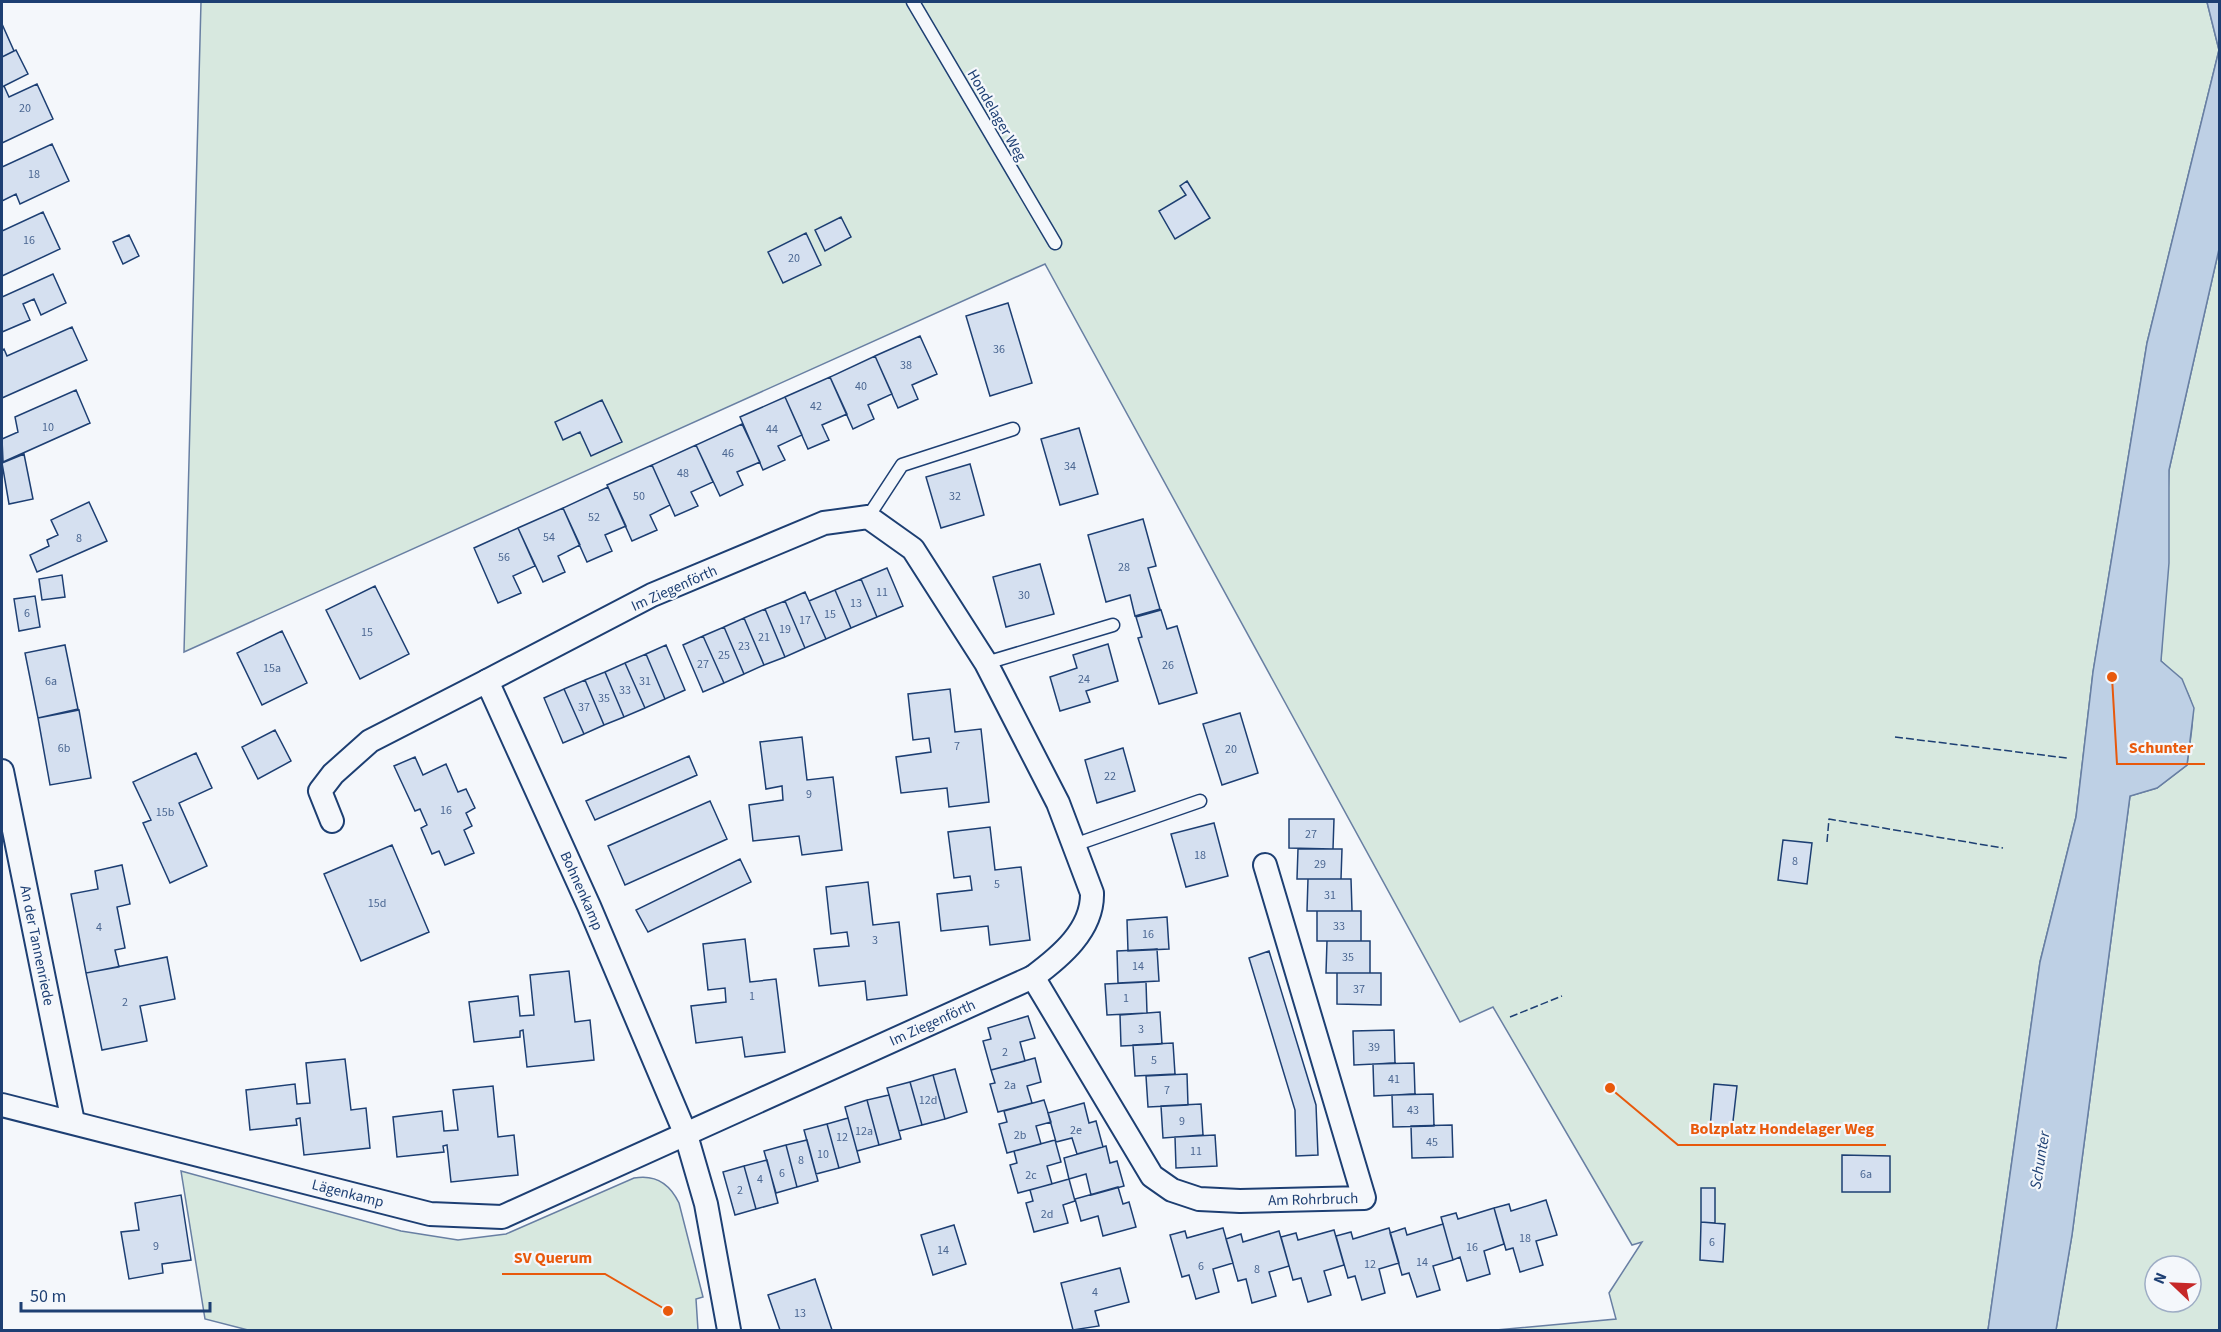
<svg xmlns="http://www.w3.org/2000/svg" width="2221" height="1332" viewBox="0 0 2221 1332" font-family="'Source Sans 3',sans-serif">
  <rect width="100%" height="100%" fill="#f4f7fb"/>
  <!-- green -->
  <path fill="#d7e8df" stroke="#687fa3" stroke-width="1.5" fill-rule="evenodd" d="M 201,2 L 2207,2 L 2219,50 L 2147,343 L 2093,672 L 2076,817 L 2040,962 L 1988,1330 L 1496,1330 L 1616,1319 L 1609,1293 L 1642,1242 L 1632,1245 L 1493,1007 L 1460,1022 L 1045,264 L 184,652 Z
    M 2219,249 L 2219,1330 L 2056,1330 L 2072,1235 L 2130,796 L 2157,788 L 2187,765 C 2193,714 2203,698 2161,661 L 2169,470 ZM 2155,1266 L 2191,1266 L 2191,1302 L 2155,1302 Z
    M 181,1171 L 401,1231 L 458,1240 L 506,1234 L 634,1178 C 656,1174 670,1184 679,1203 L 703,1297 L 696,1299 L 698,1330 L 248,1330 L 205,1319 Z"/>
  <!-- water -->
  <path fill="#bed0e5" stroke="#687fa3" stroke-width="1.5" d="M 2207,2 L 2219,2 L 2219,249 L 2169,470 L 2169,563 L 2161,661 L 2182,679 L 2194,708 L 2187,765 L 2157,788 L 2130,796 L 2072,1235 L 2056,1330 L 1988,1330 L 2040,962 L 2076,817 L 2093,672 L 2147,343 L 2219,50 Z"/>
  <!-- building -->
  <path fill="#d5e0f0" stroke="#1d3f73" stroke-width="1.5" d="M 2,24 L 14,51 L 2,57 Z
    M 16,50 L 28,74 L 2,87 L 2,57 Z
    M 37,84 L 53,119 L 2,143 L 2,87 L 4,86 L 9,97 Z
    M 52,144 L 69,181 L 20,204 L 16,194 L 2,201 L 2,167 Z
    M 1187,181 L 1210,218 L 1175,239 L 1159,211 L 1186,195 L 1180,186 Z
    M 43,212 L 60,249 L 2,276 L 2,231 Z
    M 841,217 L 851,237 L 825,251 L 815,230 Z
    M 806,233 L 821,265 L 783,283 L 768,252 Z
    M 129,235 L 139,256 L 123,264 L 113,242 Z
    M 53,274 L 66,303 L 41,315 L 34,299 L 23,304 L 30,320 L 2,332 L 2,297 Z
    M 1008,303 L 1032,383 L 990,396 L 966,316 Z
    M 72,327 L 87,360 L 2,398 L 2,351 L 4,349 L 7,356 Z
    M 920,336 L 937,374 L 912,385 L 918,399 L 898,408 L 875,356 Z
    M 875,356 L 892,394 L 868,405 L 874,419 L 853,429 L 830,377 Z
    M 830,377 L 847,414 L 822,425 L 829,440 L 808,449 L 785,397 Z
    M 76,390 L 90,423 L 3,462 L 2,439 L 18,432 L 15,417 Z
    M 785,397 L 802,435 L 778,446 L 785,460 L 763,470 L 740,417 Z
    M 602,400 L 622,442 L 591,456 L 580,432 L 563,440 L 555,422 Z
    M 742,424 L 760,462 L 737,472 L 743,485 L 720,496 L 696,445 Z
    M 1079,428 L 1098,494 L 1060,505 L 1041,439 Z
    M 696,445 L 713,482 L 691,492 L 698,506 L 675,516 L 652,465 Z
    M 24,454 L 33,499 L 9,504 L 2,463 Z
    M 970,464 L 984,515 L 941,528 L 926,477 Z
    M 652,465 L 670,505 L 650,515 L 657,530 L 632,541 L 607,485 Z
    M 608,487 L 626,526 L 605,535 L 612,551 L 587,562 L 563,508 Z
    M 89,502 L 107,541 L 37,572 L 30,555 L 49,546 L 47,540 L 58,535 L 51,520 Z
    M 563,508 L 580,545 L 558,556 L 565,572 L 543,582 L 518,528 Z
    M 1143,519 L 1156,566 L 1148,568 L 1160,609 L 1135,616 L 1130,595 L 1106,602 L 1088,535 Z
    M 518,528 L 535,566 L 513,576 L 521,593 L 498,603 L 474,548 Z
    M 1040,564 L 1054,614 L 1006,627 L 993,577 Z
    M 887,568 L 903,606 L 877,617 L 861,579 Z
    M 62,575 L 65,597 L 42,600 L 39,579 Z
    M 861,579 L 877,617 L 851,628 L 835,590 Z
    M 375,586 L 409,654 L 360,679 L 326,610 Z
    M 835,590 L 851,628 L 826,639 L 809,601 Z
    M 805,592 L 826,639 L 805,648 L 785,601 Z
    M 35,596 L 40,627 L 19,631 L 14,599 Z
    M 785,601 L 805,648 L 785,657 L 765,609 Z
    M 765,609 L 785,657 L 764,665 L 744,618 Z
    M 1161,610 L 1167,629 L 1177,626 L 1197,693 L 1159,704 L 1138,638 L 1142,637 L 1136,617 Z
    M 744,618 L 764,665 L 744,674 L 724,627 Z
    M 724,627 L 744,674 L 724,683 L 703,636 Z
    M 282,631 L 307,683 L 262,705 L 237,653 Z
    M 703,636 L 724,683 L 703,692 L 683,645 Z
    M 1108,644 L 1118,681 L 1086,691 L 1090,702 L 1060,711 L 1050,677 L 1077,668 L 1073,655 Z
    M 65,645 L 78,709 L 38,718 L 25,653 Z
    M 666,645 L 685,690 L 665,699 L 646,654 Z
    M 646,654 L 665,699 L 645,708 L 625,663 Z
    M 625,663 L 645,708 L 624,717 L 605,672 Z
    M 605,672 L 624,717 L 604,725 L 585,680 Z
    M 585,680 L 604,725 L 584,734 L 564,689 Z
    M 564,689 L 584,734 L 563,743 L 544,698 Z
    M 950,689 L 955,732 L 981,729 L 989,802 L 949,807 L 947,788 L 901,793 L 896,757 L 931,752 L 929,738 L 913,740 L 908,694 Z
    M 79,710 L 91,778 L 50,785 L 38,718 Z
    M 1240,713 L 1258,773 L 1222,785 L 1203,724 Z
    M 275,730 L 291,761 L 258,779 L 242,747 Z
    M 802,737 L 807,780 L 833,777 L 842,850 L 802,855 L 799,836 L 753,841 L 749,805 L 783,800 L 782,786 L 766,789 L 760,742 Z
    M 1123,748 L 1135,791 L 1097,803 L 1085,760 Z
    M 196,753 L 212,788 L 179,803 L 207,866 L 170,883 L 143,823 L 151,820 L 133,782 Z
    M 689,756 L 697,775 L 595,820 L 586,801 Z
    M 415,757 L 423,775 L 446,764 L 458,792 L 466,789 L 475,808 L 466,813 L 472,826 L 464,830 L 474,853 L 445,865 L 439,851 L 432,854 L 421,828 L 427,825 L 420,809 L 415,811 L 394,766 Z
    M 710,801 L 727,839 L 625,885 L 608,846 Z
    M 1289,819 L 1334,819 L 1333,849 L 1289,848 Z
    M 1214,823 L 1228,876 L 1186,887 L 1171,834 Z
    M 990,827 L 995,870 L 1021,867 L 1030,940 L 990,945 L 988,926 L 941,931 L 937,894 L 972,890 L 970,876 L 954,878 L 948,832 Z
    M 1783,840 L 1812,843 L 1807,884 L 1778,880 Z
    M 392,845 L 429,932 L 361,961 L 324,874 Z
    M 1298,849 L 1342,849 L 1341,879 L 1297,879 Z
    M 740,859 L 751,882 L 648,932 L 636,910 Z
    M 122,865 L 130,904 L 117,907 L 125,948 L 115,950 L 119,967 L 86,973 L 71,894 L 98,889 L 95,871 Z
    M 1308,879 L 1351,879 L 1352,911 L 1307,911 Z
    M 868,882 L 873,925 L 899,922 L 907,995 L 867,1000 L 865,981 L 819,986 L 814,949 L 849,946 L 847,932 L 831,934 L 826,887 Z
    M 1317,911 L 1361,911 L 1361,941 L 1317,941 Z
    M 1167,917 L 1169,949 L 1128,951 L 1127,920 Z
    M 745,939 L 750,982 L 776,979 L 785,1052 L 745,1057 L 742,1037 L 696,1043 L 691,1006 L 726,1002 L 725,988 L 708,990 L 703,944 Z
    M 1327,941 L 1370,941 L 1370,973 L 1326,973 Z
    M 1157,949 L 1159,981 L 1118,983 L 1117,951 Z
    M 1269,951 L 1316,1105 L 1318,1155 L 1296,1156 L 1295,1110 L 1249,958 Z
    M 167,957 L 175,999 L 140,1006 L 147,1041 L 102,1050 L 86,973 Z
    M 569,971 L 575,1022 L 590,1020 L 594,1060 L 527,1067 L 523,1030 L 520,1031 L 520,1037 L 474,1042 L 469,1002 L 518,996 L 520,1016 L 534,1015 L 530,975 Z
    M 1337,973 L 1381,973 L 1381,1005 L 1337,1004 Z
    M 1146,982 L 1147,1013 L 1107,1015 L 1105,984 Z
    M 1160,1012 L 1162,1044 L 1121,1046 L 1120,1015 Z
    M 1028,1016 L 1035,1038 L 1020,1042 L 1025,1061 L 991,1070 L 983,1041 L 991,1039 L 988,1028 Z
    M 1394,1030 L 1395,1063 L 1354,1065 L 1353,1031 Z
    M 1173,1043 L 1175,1074 L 1135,1076 L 1133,1045 Z
    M 1035,1058 L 1041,1082 L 1027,1086 L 1032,1103 L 998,1112 L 990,1084 L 995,1083 L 991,1070 Z
    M 345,1059 L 351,1110 L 366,1108 L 370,1148 L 304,1155 L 300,1118 L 296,1119 L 297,1125 L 250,1130 L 246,1090 L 295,1084 L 297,1104 L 310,1103 L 306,1063 Z
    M 1414,1063 L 1415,1094 L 1374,1096 L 1373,1064 Z
    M 955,1069 L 967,1112 L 945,1119 L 933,1075 Z
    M 1187,1074 L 1188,1105 L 1148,1107 L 1146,1076 Z
    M 933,1075 L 945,1119 L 922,1125 L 910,1082 Z
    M 910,1082 L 922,1125 L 899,1131 L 887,1088 Z
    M 1714,1084 L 1737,1086 L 1732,1130 L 1710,1128 Z
    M 493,1086 L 498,1137 L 514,1135 L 518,1175 L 451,1182 L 447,1145 L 443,1146 L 444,1152 L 397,1157 L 393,1117 L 442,1111 L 444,1131 L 458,1130 L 453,1090 Z
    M 1433,1094 L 1434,1126 L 1393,1127 L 1392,1095 Z
    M 889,1095 L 901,1139 L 879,1145 L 867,1100 Z
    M 867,1100 L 879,1145 L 857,1151 L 845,1107 Z
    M 1044,1100 L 1051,1122 L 1036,1126 L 1041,1144 L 1007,1153 L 999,1124 L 1007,1122 L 1004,1111 Z
    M 1084,1103 L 1089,1123 L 1096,1121 L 1103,1147 L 1077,1154 L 1072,1138 L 1056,1142 L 1048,1113 Z
    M 1201,1104 L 1203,1135 L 1163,1138 L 1161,1106 Z
    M 848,1118 L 860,1162 L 839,1168 L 827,1124 Z
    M 827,1124 L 839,1168 L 816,1174 L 804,1130 Z
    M 1452,1125 L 1453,1157 L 1412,1158 L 1411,1126 Z
    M 1215,1135 L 1217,1166 L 1176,1168 L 1175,1137 Z
    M 807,1140 L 818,1181 L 797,1187 L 786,1145 Z
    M 1055,1140 L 1061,1162 L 1047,1166 L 1052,1184 L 1018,1193 L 1010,1165 L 1017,1163 L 1014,1151 Z
    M 786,1145 L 797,1187 L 776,1193 L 764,1151 Z
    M 1106,1146 L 1110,1163 L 1117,1161 L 1124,1186 L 1091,1195 L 1086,1174 L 1069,1179 L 1064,1158 Z
    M 1842,1155 L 1890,1156 L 1890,1192 L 1842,1192 Z
    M 767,1160 L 778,1203 L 756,1209 L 744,1166 Z
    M 744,1166 L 756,1209 L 735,1215 L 723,1172 Z
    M 1069,1179 L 1075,1201 L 1063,1205 L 1068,1223 L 1034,1232 L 1026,1203 L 1033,1201 L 1030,1190 Z
    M 1118,1187 L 1123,1204 L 1129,1202 L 1136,1227 L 1103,1236 L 1098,1216 L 1081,1221 L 1075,1199 Z
    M 1701,1188 L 1715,1188 L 1715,1223 L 1701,1222 Z
    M 181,1195 L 191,1260 L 162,1264 L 163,1273 L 129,1279 L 121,1232 L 139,1230 L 135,1203 Z
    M 1546,1200 L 1557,1235 L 1536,1241 L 1543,1265 L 1520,1272 L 1513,1248 L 1506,1250 L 1494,1208 L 1509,1204 L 1511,1211 Z
    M 1494,1208 L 1504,1244 L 1484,1251 L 1490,1274 L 1467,1281 L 1460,1257 L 1453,1260 L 1441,1217 L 1456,1213 L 1458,1219 Z
    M 1701,1222 L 1725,1224 L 1723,1262 L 1700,1260 Z
    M 1443,1224 L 1453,1260 L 1433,1266 L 1440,1290 L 1417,1297 L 1409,1273 L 1402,1275 L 1390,1233 L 1405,1228 L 1407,1235 Z
    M 954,1225 L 966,1264 L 933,1275 L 921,1235 Z
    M 1223,1228 L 1233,1263 L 1213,1269 L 1219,1292 L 1196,1299 L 1189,1275 L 1182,1277 L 1170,1235 L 1185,1231 L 1187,1238 Z
    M 1389,1228 L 1399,1263 L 1379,1269 L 1385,1293 L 1362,1300 L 1355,1276 L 1348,1278 L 1336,1236 L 1351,1232 L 1353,1239 Z
    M 1334,1230 L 1344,1265 L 1324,1271 L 1331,1295 L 1308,1302 L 1301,1278 L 1293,1280 L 1281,1237 L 1296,1233 L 1298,1240 Z
    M 1279,1231 L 1289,1266 L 1269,1272 L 1276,1296 L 1252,1303 L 1246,1279 L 1238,1281 L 1226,1239 L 1241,1234 L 1243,1242 Z
    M 1120,1268 L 1129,1302 L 1095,1311 L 1099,1326 L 1073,1330 L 1061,1283 Z
    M 815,1279 L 832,1330 L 780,1330 L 768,1295 Z"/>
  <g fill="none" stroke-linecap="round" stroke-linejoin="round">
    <defs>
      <path id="service" d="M 913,2 L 1055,243
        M 868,517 L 902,465 L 1013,429
        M 986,663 L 1113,625
        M 1074,845 L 1200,801"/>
      <g id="minor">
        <path id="s1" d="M 2,771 L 73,1122"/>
        <path id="s2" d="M 332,821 L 320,791 L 333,774 L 370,741 L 487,681 L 589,906 L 686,1135 L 706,1204 L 729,1330"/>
        <path id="s3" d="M 1033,977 L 1152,1176 L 1172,1190 L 1199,1199 L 1240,1201 L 1364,1198 L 1265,865"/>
        <path id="s4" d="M 2,1105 L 430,1214 L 502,1217 L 1033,977 C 1060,957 1093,930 1092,893 L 1058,803 L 986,663 L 913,549 L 868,517 L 824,523 L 652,595 L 487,681"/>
      </g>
    </defs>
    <!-- service casing -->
    <use href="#service" stroke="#1d3f73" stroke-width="15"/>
    <!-- minor casing -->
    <use href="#minor" stroke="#1d3f73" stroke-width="26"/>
    <!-- service -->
    <use href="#service" stroke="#f4f7fb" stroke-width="12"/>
    <!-- minor -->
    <use href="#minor" stroke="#f4f7fb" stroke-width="22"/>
    <!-- fence -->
    <path stroke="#1d3f73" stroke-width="1.5" stroke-dasharray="8 3" stroke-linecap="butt" d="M 1895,737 L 2067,758
      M 1827,842 L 1829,819 L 2003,848
      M 1510,1017 L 1562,996"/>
  </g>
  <g text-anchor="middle" stroke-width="4.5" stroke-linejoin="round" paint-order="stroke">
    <!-- number labels -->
    <g font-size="12" fill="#4b6792">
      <text x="25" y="112">20</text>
      <text x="34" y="178">18</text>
      <text x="29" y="244">16</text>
      <text x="794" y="262">20</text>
      <text x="999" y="353">36</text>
      <text x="906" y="369">38</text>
      <text x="861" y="390">40</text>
      <text x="816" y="410">42</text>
      <text x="48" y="431">10</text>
      <text x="772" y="433">44</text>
      <text x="728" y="457">46</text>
      <text x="1070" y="470">34</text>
      <text x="683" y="477">48</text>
      <text x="639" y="500">50</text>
      <text x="955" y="500">32</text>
      <text x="594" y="521">52</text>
      <text x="549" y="541">54</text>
      <text x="79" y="542">8</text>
      <text x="504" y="561">56</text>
      <text x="1124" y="571">28</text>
      <text x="882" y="596">11</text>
      <text x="1024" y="599">30</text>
      <text x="856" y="607">13</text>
      <text x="27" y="617">6</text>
      <text x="830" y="618">15</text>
      <text x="805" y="624">17</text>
      <text x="785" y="633">19</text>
      <text x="367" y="636">15</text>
      <text x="764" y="641">21</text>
      <text x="744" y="650">23</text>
      <text x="724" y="659">25</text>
      <text x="703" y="668">27</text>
      <text x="1168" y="669">26</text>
      <text x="272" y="672">15a</text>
      <text x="1084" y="683">24</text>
      <text x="51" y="685">6a</text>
      <text x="645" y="685">31</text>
      <text x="625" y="694">33</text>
      <text x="604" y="702">35</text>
      <text x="584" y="711">37</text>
      <text x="957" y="750">7</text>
      <text x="64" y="752">6b</text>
      <text x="1231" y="753">20</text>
      <text x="1110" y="780">22</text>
      <text x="809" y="798">9</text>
      <text x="446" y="814">16</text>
      <text x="165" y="816">15b</text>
      <text x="1311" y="838">27</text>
      <text x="1200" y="859">18</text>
      <text x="1795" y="865">8</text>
      <text x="1320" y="868">29</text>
      <text x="997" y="888">5</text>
      <text x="1330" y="899">31</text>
      <text x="377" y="907">15d</text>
      <text x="1339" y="930">33</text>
      <text x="99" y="931">4</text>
      <text x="1148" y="938">16</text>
      <text x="875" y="944">3</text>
      <text x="1348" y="961">35</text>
      <text x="1138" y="970">14</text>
      <text x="1359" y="993">37</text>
      <text x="752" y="1000">1</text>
      <text x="1126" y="1002">1</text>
      <text x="125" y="1006">2</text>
      <text x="1141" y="1033">3</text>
      <text x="1374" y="1051">39</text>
      <text x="1005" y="1056">2</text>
      <text x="1154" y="1064">5</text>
      <text x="1394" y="1083">41</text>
      <text x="1010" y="1089">2a</text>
      <text x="1167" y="1094">7</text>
      <text x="928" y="1104">12d</text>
      <text x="1413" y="1114">43</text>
      <text x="1182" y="1125">9</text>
      <text x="1076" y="1134">2e</text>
      <text x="864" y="1135">12a</text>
      <text x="1020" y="1139">2b</text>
      <text x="842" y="1141">12</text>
      <text x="1432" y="1146">45</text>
      <text x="1196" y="1155">11</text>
      <text x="823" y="1158">10</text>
      <text x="801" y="1164">8</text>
      <text x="782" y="1177">6</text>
      <text x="1866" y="1178">6a</text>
      <text x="1031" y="1179">2c</text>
      <text x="760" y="1183">4</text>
      <text x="740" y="1194">2</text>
      <text x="1047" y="1218">2d</text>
      <text x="1525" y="1242">18</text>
      <text x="1712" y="1246">6</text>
      <text x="156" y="1250">9</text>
      <text x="1472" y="1251">16</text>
      <text x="943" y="1254">14</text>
      <text x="1422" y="1266">14</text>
      <text x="1370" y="1268">12</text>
      <text x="1201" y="1270">6</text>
      <text x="1257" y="1273">8</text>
      <text x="1095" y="1296">4</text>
      <text x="800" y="1317">13</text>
    </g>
    <!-- street labels -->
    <g font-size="15" fill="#1d3f73" stroke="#f4f7fb">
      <text transform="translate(997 115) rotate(60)" y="5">Hondelager Weg</text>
      <text transform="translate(674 588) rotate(-24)" y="5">Im Ziegenförth</text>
      <text dy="5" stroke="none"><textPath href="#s2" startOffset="465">Bohnenkamp</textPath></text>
      <text dy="5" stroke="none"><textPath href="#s1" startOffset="178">An der Tannenriede</textPath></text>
      <text dy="5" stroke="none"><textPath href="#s4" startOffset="986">Im Ziegenförth</textPath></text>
      <text dy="5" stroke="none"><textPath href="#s4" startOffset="357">Lägenkamp</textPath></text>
      <text dy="5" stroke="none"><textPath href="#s3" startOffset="399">Am Rohrbruch</textPath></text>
    </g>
    <!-- water labels -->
    <g font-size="16" font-style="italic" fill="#1d3f73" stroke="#f4f7fb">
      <text transform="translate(2039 1160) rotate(-81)" y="6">Schunter</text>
    </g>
  </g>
  <!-- callouts -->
  <path fill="none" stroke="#e8590c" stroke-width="2" d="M2112 677L2117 764H2205M1610 1088L1678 1145H1886M668 1311L605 1274H502"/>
  <g fill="#e8590c" stroke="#f4f7fb" stroke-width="2">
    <circle cx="2112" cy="677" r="6"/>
    <circle cx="1610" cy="1088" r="6"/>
    <circle cx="668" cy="1311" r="6"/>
  </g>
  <g font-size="16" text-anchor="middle" font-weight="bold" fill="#e8590c" stroke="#f4f7fb" stroke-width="4.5" stroke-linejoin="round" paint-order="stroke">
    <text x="2161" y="753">Schunter</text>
    <text x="1782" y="1134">Bolzplatz Hondelager Weg</text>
    <text x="553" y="1263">SV Querum</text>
  </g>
  <!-- border -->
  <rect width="2221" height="1332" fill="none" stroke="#1d3f73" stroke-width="6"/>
  <!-- north arrow -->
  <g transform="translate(2173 1284) rotate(293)"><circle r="28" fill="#f4f7fb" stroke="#9eadc5" stroke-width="1.5"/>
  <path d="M0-4.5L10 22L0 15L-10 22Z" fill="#c62828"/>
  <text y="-9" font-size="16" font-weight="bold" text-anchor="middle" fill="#1d3f73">N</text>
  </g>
  <!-- scale -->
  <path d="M21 1302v9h189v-9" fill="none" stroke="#1d3f73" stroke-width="3"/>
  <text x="30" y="1302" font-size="18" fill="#1d3f73" stroke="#f4f7fb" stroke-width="4.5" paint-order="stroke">50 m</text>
</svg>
